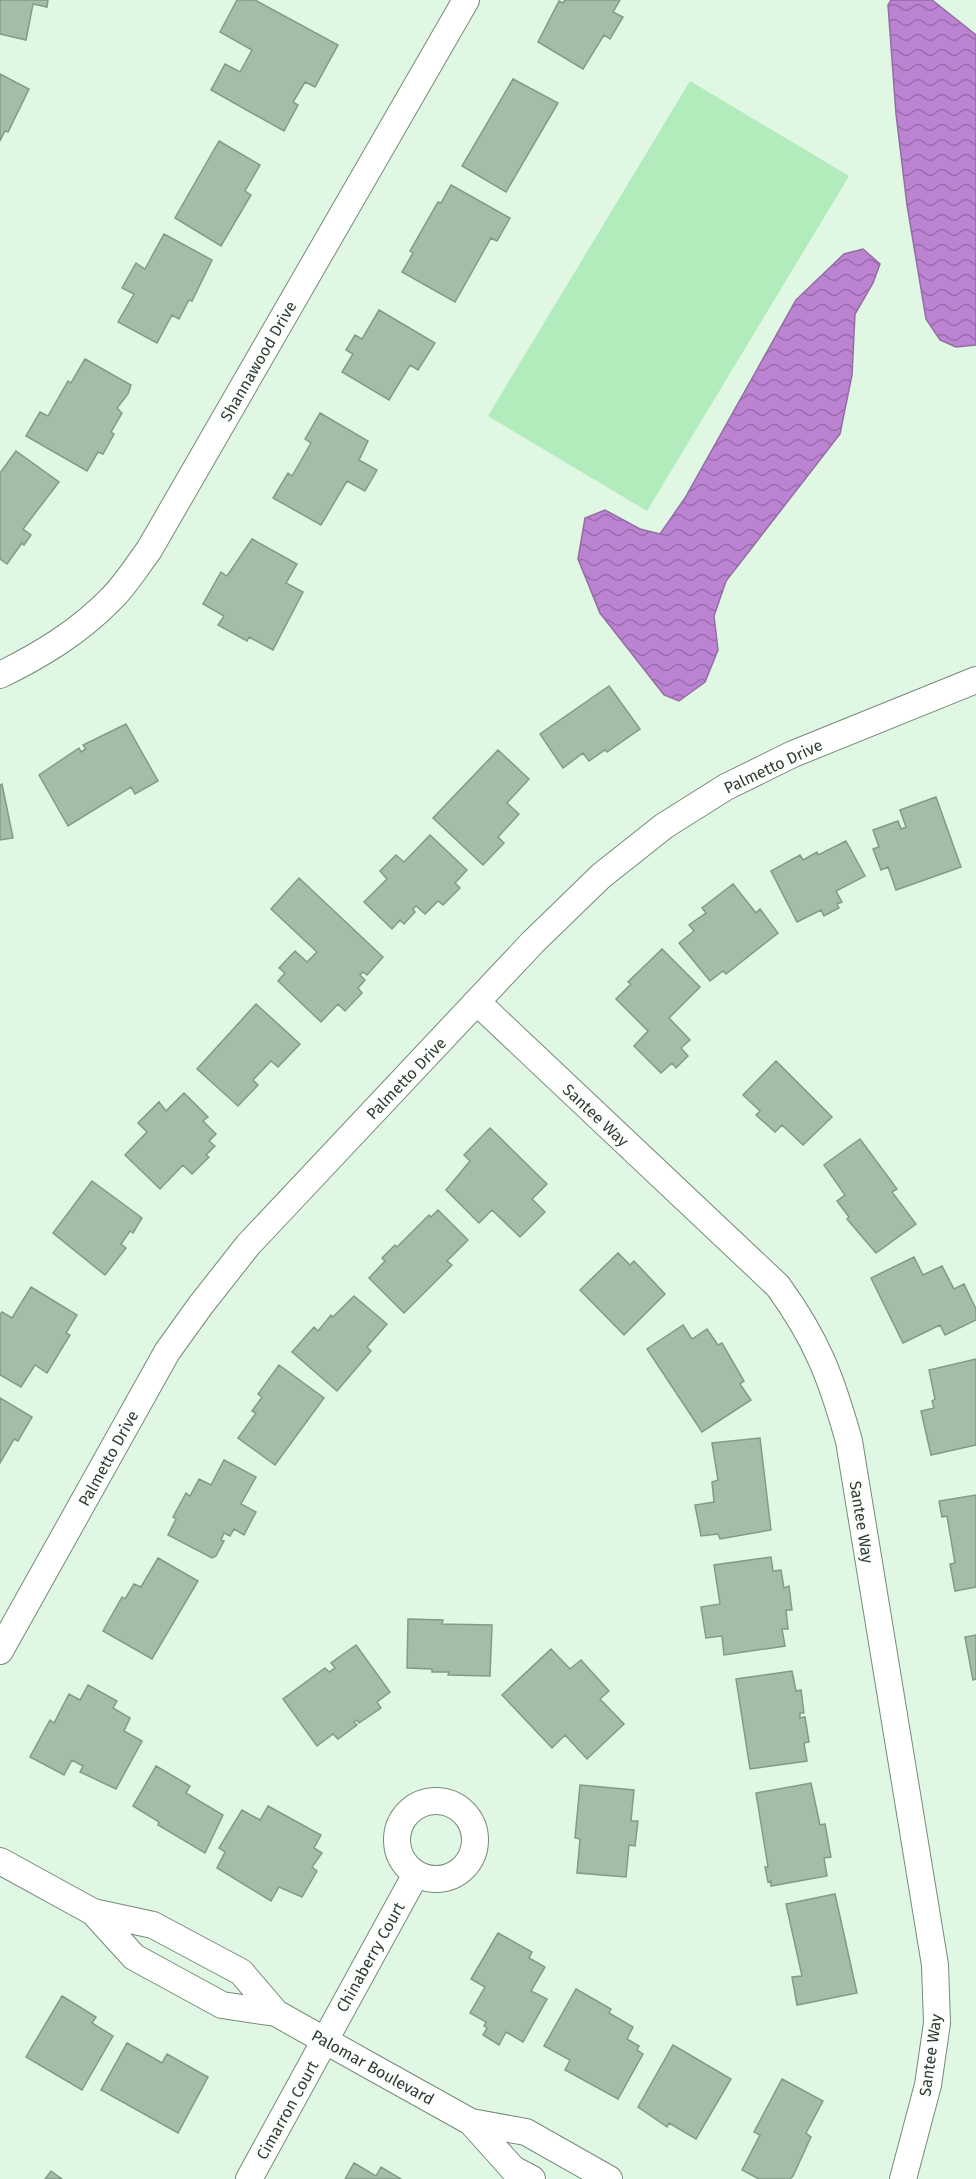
<svg xmlns="http://www.w3.org/2000/svg" width="976" height="2179" viewBox="0 0 976 2179" font-family="'Fira Sans',sans-serif">
  <defs>
    <pattern id="water-waves" width="16" height="10" patternUnits="userSpaceOnUse" patternTransform="scale(1.5)"><rect width="16" height="10" fill="#bc83d2"/><path d="M0 5q4-4 8 0t8 0" fill="none" stroke="#996cab"/></pattern>
  </defs>
  <rect width="100%" height="100%" fill="#dff7e3"/>
  <!-- park -->
  <path fill="#b2ebbc" d="M 690,81 L 849,176 L 647,511 L 488,416 Z"/>
  <!-- water -->
  <path fill="url(#water-waves)" stroke="#936ea3" stroke-width="1.5" d="M 891,0 L 932,0 L 976,35 L 976,345 L 956,347 L 940,340 L 926,319 L 907,205 L 896,114 L 888,5 Z
    M 863,249 L 880,264 L 873,283 L 855,314 L 852,375 L 840,434 L 726,581 L 714,616 L 718,650 L 705,682 L 679,701 L 664,695 L 600,613 L 578,559 L 585,518 L 605,510 L 640,529 L 660,534 L 685,498 L 796,300 L 844,254 Z"/>
  <!-- building -->
  <path fill="#a5bca9" stroke="#849a87" stroke-width="1.5" d="M 0,0 L 48,0 L 47,7 L 33,4 L 26,40 L 0,34 Z
    M 237,0 L 255,0 L 338,45 L 315,87 L 305,82 L 293,102 L 298,105 L 284,131 L 211,90 L 225,64 L 240,72 L 252,50 L 220,32 Z
    M 565,0 L 620,0 L 613,12 L 623,17 L 610,39 L 604,35 L 583,69 L 538,42 L 559,1 L 563,3 Z
    M 0,74 L 29,89 L 8,132 L 5,131 L 0,141 Z
    M 513,79 L 558,103 L 506,192 L 462,166 Z
    M 219,141 L 260,165 L 245,191 L 251,195 L 221,246 L 175,218 Z
    M 451,185 L 510,218 L 497,241 L 491,238 L 455,302 L 402,272 L 413,253 L 410,251 L 438,202 L 441,203 Z
    M 164,234 L 212,260 L 192,301 L 189,300 L 179,319 L 172,315 L 157,343 L 118,322 L 134,294 L 122,288 L 136,263 L 145,269 Z
    M 379,310 L 435,343 L 418,370 L 410,365 L 389,400 L 342,372 L 353,354 L 346,350 L 355,335 L 362,339 Z
    M 85,359 L 131,385 L 128,394 L 117,408 L 122,413 L 111,432 L 114,434 L 103,454 L 98,452 L 87,471 L 26,436 L 40,412 L 48,416 L 68,381 L 71,383 Z
    M 320,413 L 368,441 L 359,460 L 377,470 L 365,491 L 347,481 L 321,525 L 273,498 L 288,473 L 292,476 L 311,443 L 305,439 Z
    M 16,451 L 59,482 L 23,529 L 31,535 L 24,545 L 22,543 L 7,564 L 0,559 L 0,473 Z
    M 252,539 L 297,564 L 286,583 L 303,592 L 273,650 L 249,637 L 247,641 L 218,625 L 224,616 L 203,604 L 221,572 L 227,576 Z
    M 609,686 L 640,729 L 607,752 L 605,750 L 589,761 L 583,753 L 563,768 L 540,734 Z
    M 126,724 L 158,781 L 135,794 L 131,787 L 68,826 L 39,775 L 79,748 L 81,752 L 86,749 L 83,745 Z
    M 498,750 L 529,779 L 507,803 L 519,814 L 498,837 L 504,843 L 483,865 L 433,818 Z
    M 2,784 L 13,838 L 0,840 L 0,785 Z
    M 936,797 L 961,867 L 896,890 L 888,867 L 881,870 L 873,849 L 879,847 L 873,830 L 898,821 L 901,829 L 906,827 L 900,810 Z
    M 430,835 L 467,870 L 455,883 L 460,888 L 443,905 L 438,901 L 425,914 L 416,906 L 413,909 L 415,912 L 404,924 L 400,920 L 392,929 L 364,902 L 387,879 L 380,871 L 396,855 L 404,862 Z
    M 846,841 L 865,876 L 836,891 L 842,902 L 837,904 L 839,908 L 824,916 L 821,910 L 797,922 L 771,871 L 800,855 L 803,860 L 817,852 L 818,855 Z
    M 299,878 L 383,957 L 367,975 L 363,972 L 360,975 L 365,980 L 358,988 L 362,993 L 345,1011 L 338,1004 L 321,1022 L 278,981 L 285,973 L 279,968 L 295,951 L 307,962 L 317,952 L 271,909 Z
    M 733,884 L 756,913 L 760,909 L 778,933 L 726,974 L 723,971 L 710,981 L 679,943 L 694,931 L 689,925 L 706,913 L 702,908 Z
    M 662,949 L 700,987 L 669,1018 L 690,1040 L 681,1048 L 688,1056 L 676,1068 L 672,1063 L 661,1073 L 634,1046 L 648,1031 L 616,999 L 631,984 L 628,982 Z
    M 256,1004 L 300,1044 L 278,1067 L 271,1061 L 253,1080 L 258,1085 L 238,1106 L 197,1069 Z
    M 776,1061 L 832,1117 L 803,1145 L 782,1125 L 775,1132 L 756,1115 L 760,1111 L 743,1095 Z
    M 184,1093 L 208,1117 L 203,1121 L 216,1134 L 209,1141 L 215,1146 L 206,1155 L 209,1157 L 192,1174 L 183,1165 L 160,1189 L 125,1155 L 147,1132 L 138,1123 L 159,1102 L 166,1111 Z
    M 490,1128 L 547,1184 L 532,1199 L 545,1212 L 520,1237 L 492,1210 L 479,1223 L 446,1190 L 470,1161 L 464,1155 Z
    M 860,1139 L 897,1189 L 892,1192 L 916,1224 L 876,1253 L 847,1219 L 849,1217 L 837,1201 L 845,1195 L 824,1165 Z
    M 92,1181 L 142,1218 L 133,1233 L 130,1231 L 121,1244 L 126,1248 L 105,1275 L 53,1233 Z
    M 438,1210 L 468,1240 L 447,1261 L 452,1265 L 404,1313 L 369,1278 L 385,1261 L 382,1258 L 395,1245 L 397,1247 L 429,1215 L 431,1217 Z
    M 618,1253 L 630,1265 L 634,1261 L 665,1294 L 624,1335 L 580,1290 Z
    M 914,1257 L 923,1275 L 942,1266 L 954,1289 L 964,1284 L 976,1309 L 976,1320 L 945,1335 L 940,1325 L 903,1343 L 871,1278 Z
    M 31,1287 L 77,1315 L 66,1333 L 70,1335 L 47,1373 L 35,1365 L 21,1387 L 0,1375 L 0,1314 L 2,1312 L 12,1318 Z
    M 354,1296 L 387,1324 L 367,1347 L 371,1351 L 337,1391 L 292,1352 L 314,1327 L 318,1331 L 331,1315 L 333,1317 Z
    M 683,1325 L 692,1339 L 707,1329 L 718,1345 L 722,1343 L 744,1381 L 740,1384 L 751,1400 L 702,1432 L 647,1349 Z
    M 976,1359 L 976,1445 L 931,1455 L 921,1411 L 934,1408 L 932,1401 L 935,1399 L 929,1370 Z
    M 279,1365 L 324,1398 L 275,1465 L 238,1438 L 256,1413 L 252,1411 L 262,1397 L 258,1394 Z
    M 0,1398 L 32,1417 L 18,1441 L 14,1439 L 0,1463 Z
    M 760,1438 L 771,1530 L 720,1539 L 718,1534 L 701,1536 L 695,1505 L 714,1502 L 712,1482 L 718,1480 L 712,1443 Z
    M 224,1460 L 256,1477 L 241,1504 L 256,1512 L 244,1535 L 234,1529 L 230,1536 L 224,1533 L 221,1540 L 224,1541 L 216,1556 L 212,1558 L 168,1535 L 176,1519 L 173,1517 L 186,1493 L 190,1496 L 199,1479 L 211,1485 Z
    M 976,1495 L 976,1587 L 955,1591 L 950,1564 L 955,1563 L 947,1516 L 942,1517 L 939,1501 Z
    M 771,1557 L 773,1571 L 781,1570 L 784,1588 L 789,1586 L 792,1610 L 786,1610 L 788,1629 L 782,1629 L 785,1646 L 724,1655 L 722,1636 L 706,1638 L 701,1607 L 720,1604 L 714,1565 Z
    M 158,1558 L 198,1581 L 152,1659 L 103,1631 L 122,1597 L 125,1599 L 134,1584 L 141,1587 Z
    M 408,1619 L 443,1620 L 442,1624 L 492,1625 L 490,1676 L 448,1675 L 449,1672 L 432,1672 L 432,1669 L 407,1668 Z
    M 976,1635 L 976,1679 L 973,1680 L 965,1637 Z
    M 356,1645 L 390,1692 L 377,1702 L 381,1708 L 359,1723 L 357,1720 L 354,1722 L 357,1725 L 338,1739 L 333,1734 L 317,1746 L 283,1699 L 325,1668 L 329,1672 L 335,1668 L 331,1663 Z
    M 551,1649 L 570,1669 L 581,1660 L 609,1691 L 600,1699 L 624,1724 L 587,1759 L 565,1735 L 552,1748 L 502,1695 Z
    M 792,1671 L 796,1691 L 801,1690 L 804,1713 L 800,1713 L 800,1718 L 805,1717 L 809,1742 L 804,1743 L 807,1761 L 750,1769 L 736,1679 Z
    M 88,1685 L 117,1701 L 113,1708 L 130,1718 L 124,1731 L 142,1741 L 116,1789 L 80,1772 L 83,1766 L 72,1760 L 64,1775 L 30,1757 L 50,1720 L 54,1723 L 69,1694 L 80,1700 Z
    M 156,1766 L 190,1786 L 186,1793 L 223,1815 L 205,1853 L 158,1825 L 159,1822 L 133,1806 Z
    M 811,1783 L 820,1825 L 825,1824 L 831,1857 L 824,1858 L 827,1876 L 771,1886 L 771,1881 L 768,1882 L 765,1867 L 768,1867 L 756,1793 Z
    M 580,1785 L 634,1790 L 631,1821 L 638,1821 L 635,1846 L 629,1845 L 626,1877 L 577,1873 L 580,1839 L 575,1838 Z
    M 268,1806 L 321,1835 L 314,1848 L 322,1853 L 312,1867 L 317,1871 L 302,1897 L 279,1887 L 271,1901 L 217,1868 L 225,1852 L 219,1848 L 242,1810 L 260,1820 Z
    M 835,1894 L 857,1993 L 797,2005 L 792,1977 L 802,1976 L 786,1904 Z
    M 498,1933 L 532,1952 L 529,1958 L 545,1967 L 531,1991 L 547,1999 L 523,2042 L 506,2032 L 499,2045 L 483,2035 L 487,2028 L 484,2026 L 486,2022 L 470,2013 L 485,1987 L 471,1979 Z
    M 576,1989 L 611,2009 L 609,2013 L 633,2027 L 627,2039 L 639,2046 L 637,2050 L 643,2054 L 618,2099 L 565,2070 L 570,2060 L 544,2046 Z
    M 62,1996 L 96,2017 L 92,2023 L 113,2036 L 82,2090 L 26,2057 Z
    M 127,2043 L 162,2063 L 167,2054 L 208,2077 L 178,2133 L 101,2090 Z
    M 673,2045 L 731,2079 L 696,2139 L 669,2123 L 667,2127 L 638,2107 Z
    M 782,2079 L 823,2101 L 806,2133 L 811,2137 L 793,2176 L 790,2179 L 759,2179 L 742,2170 L 760,2135 L 754,2132 Z
    M 354,2163 L 376,2176 L 381,2167 L 401,2179 L 345,2179 Z
    M 51,2171 L 62,2179 L 45,2179 Z"/>
  <g fill="none" stroke-linecap="round" stroke-linejoin="round">
    <defs>
      <path id="minor" d="M 0,675 C 41,655 79,632 112,598 C 126,584 137,566 149,550 L 466,0
        M 478,1003 L 778,1286 C 817,1340 831,1377 849,1441 L 935,1965 L 937,2023 L 928,2085 L 903,2179
        M 0,1651 L 167,1352 L 200,1306 L 248,1245 L 533,942 L 601,876 L 664,826 L 726,787 L 793,754 L 976,680
        M397 1840a39 39 0 1 1 78 0a39 39 0 1 1-78 0Z
        M 0,1861 L 93,1912 L 153,1925 L 241,1972 L 276,2013 L 365,2063 L 471,2122 L 526,2132 L 609,2179
        M 93,1912 L 134,1957 L 222,2005 L 276,2013
        M 471,2122 L 513,2169 L 532,2179
        M 249,2179 L 416,1874"/>
    </defs>
    <!-- minor casing -->
    <use href="#minor" stroke="#768b79" stroke-width="28"/>
    <!-- minor -->
    <use href="#minor" stroke="#fff" stroke-width="26"/>
  </g>
  <g text-anchor="middle" stroke-width="4.5" stroke-linejoin="round" paint-order="stroke">
    <!-- street labels -->
    <g font-size="16" fill="#333c34" stroke="#fafffb">
      <text transform="translate(258 361) rotate(-60)" y="6">Shannawood Drive</text>
      <text transform="translate(773 766) rotate(-25)" y="6">Palmetto Drive</text>
      <text transform="translate(406 1078) rotate(-46)" y="6">Palmetto Drive</text>
      <text transform="translate(596 1115) rotate(43)" y="6">Santee Way</text>
      <text transform="translate(108 1458) rotate(-61)" y="6">Palmetto Drive</text>
      <text transform="translate(862 1522) rotate(81)" y="6">Santee Way</text>
      <text transform="translate(370 1957) rotate(-61)" y="6">Chinaberry Court</text>
      <text transform="translate(930 2055) rotate(-82)" y="6">Santee Way</text>
      <text transform="translate(373 2067) rotate(29)" y="6">Palomar Boulevard</text>
      <text transform="translate(287 2110) rotate(-61)" y="6">Cimarron Court</text>
    </g>
  </g>
</svg>
